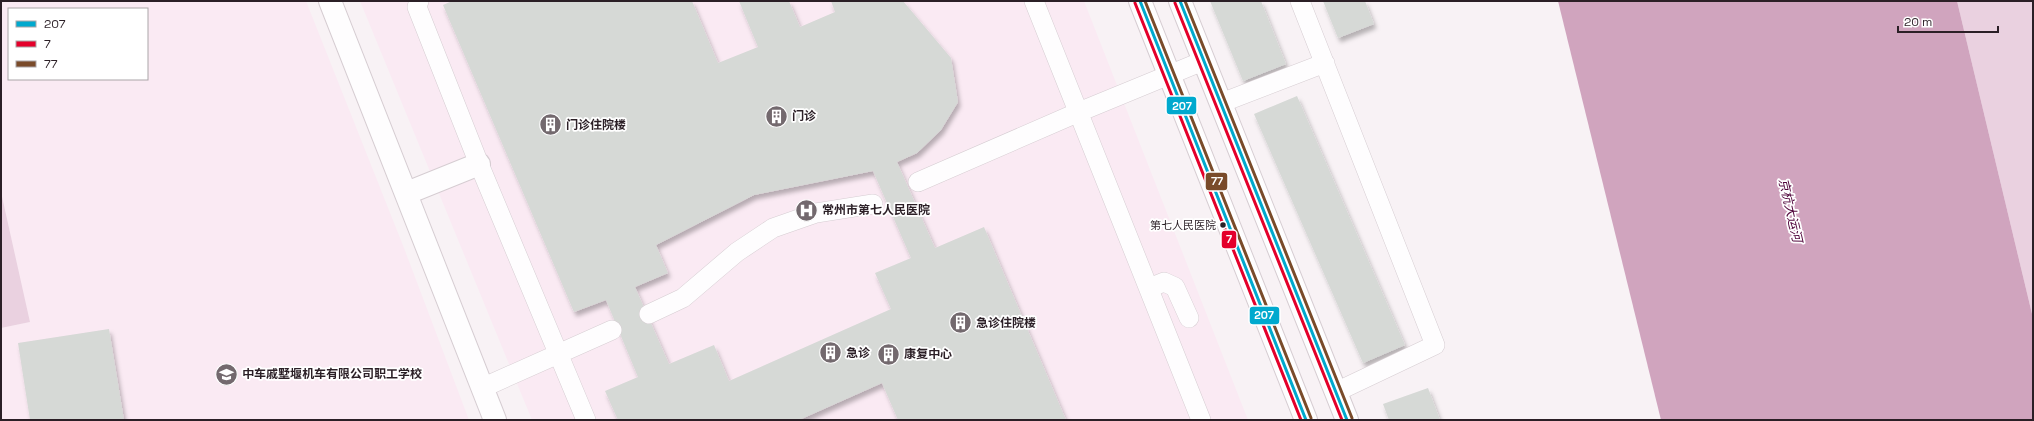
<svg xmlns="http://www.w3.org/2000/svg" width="2034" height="421" viewBox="0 0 2034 421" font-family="'Space Grotesk','Noto Sans SC',sans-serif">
  <defs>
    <filter id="shadow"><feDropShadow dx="2.5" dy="4.5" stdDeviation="2" flood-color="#0004"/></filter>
  </defs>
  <rect width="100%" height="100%" fill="#f8f2f5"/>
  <!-- built -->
  <path fill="#faeaf3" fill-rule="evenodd" d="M 1,1 L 306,1 L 404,248 L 469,420 L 1,420 L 1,328 L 30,322 L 1,192 ZM 9,9 L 147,9 L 147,79 L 9,79 Z
    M 360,1 L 1084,1 L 1248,420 L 532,420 Z"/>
  <!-- green -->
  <path fill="#ead1e0" d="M 1957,1 L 2033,1 L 2033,318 Z
    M 1,192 L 30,322 L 1,328 Z"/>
  <!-- water -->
  <path fill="#d0a4be" d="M 1558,1 L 1957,1 L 2033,318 L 2033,420 L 1661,420 Z"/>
  <!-- building -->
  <path fill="#d6d9d6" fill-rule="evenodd" filter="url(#shadow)" d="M 452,1 L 692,1 L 718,63 L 758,47 L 739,1 L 789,1 L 800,27 L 835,12 L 831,1 L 903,1 L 951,58 L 958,102 L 941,130 L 917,153 L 897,162 L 935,248 L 984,227 L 1066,420 L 898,420 L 882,383 L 799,420 L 618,420 L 605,391 L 638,377 L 606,300 L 574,312 L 443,5 ZM 873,171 L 911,258 L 875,273 L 891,309 L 729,381 L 714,345 L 669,364 L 635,287 L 668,273 L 656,245 L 754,195 Z
    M 1210,1 L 1261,1 L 1286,64 L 1243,81 Z
    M 1323,1 L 1365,1 L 1374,24 L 1338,38 Z
    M 1297,96 L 1405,345 L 1363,363 L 1254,114 Z
    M 109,329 L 124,420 L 30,420 L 18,343 Z
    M 1428,388 L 1440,420 L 1389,420 L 1383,404 Z"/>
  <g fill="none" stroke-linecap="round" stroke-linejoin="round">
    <defs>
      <path id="service" d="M 419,1 L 417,7 L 479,164 L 586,420
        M 1034,1 L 1201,420
        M 1300,1 L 1435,345 L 1336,392
        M 1221,103 L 1325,63
        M 918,182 L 1079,112 L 1203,61
        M 1149,288 L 1164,282 L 1175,287 L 1189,318
        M 649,314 L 683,298 L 737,252 L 773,228 L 816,213 L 873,204
        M 482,388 L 612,330"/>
      <path id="pedestrian" d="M 407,193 L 479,164"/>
      <path id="minor" d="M 330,1 L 495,420"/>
      <path id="secondary" d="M 1140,1 L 1306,420
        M 1180,1 L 1347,420"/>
    </defs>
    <!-- service casing -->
    <use href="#service" stroke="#d6cdd2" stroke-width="20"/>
    <!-- pedestrian casing -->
    <use href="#pedestrian" stroke="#d6cdd2" stroke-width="24"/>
    <!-- minor casing -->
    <use href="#minor" stroke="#d6cdd2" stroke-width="24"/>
    <!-- secondary casing -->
    <use href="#secondary" stroke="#d6cdd2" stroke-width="24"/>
    <!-- service -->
    <use href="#service" stroke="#fefdfe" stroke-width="19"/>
    <!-- pedestrian -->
    <use href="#pedestrian" stroke="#fefdfe" stroke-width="22"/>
    <!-- minor -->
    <use href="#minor" stroke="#fefdfe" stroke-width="22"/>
    <!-- secondary -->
    <use href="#secondary" stroke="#fefdfe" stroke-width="22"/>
    <defs>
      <path id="bus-1" d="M 1140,1 L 1306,420
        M 1180,1 L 1347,420"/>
      <path id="bus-2" d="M 1135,3 L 1301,420
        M 1175,3 L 1342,420"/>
      <path id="bus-3" d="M 1145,1 L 1311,418
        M 1185,1 L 1352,418"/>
    </defs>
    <!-- bus-1 casing -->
    <use href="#bus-1" stroke="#fff" stroke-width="6"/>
    <!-- bus-2 casing -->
    <use href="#bus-2" stroke="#fff" stroke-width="6"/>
    <!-- bus-3 casing -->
    <use href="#bus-3" stroke="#fff" stroke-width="6"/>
    <!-- bus-1 -->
    <use href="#bus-1" stroke="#00a9ce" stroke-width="3"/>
    <!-- bus-2 -->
    <use href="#bus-2" stroke="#e4002b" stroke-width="3"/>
    <!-- bus-3 -->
    <use href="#bus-3" stroke="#7a4b2a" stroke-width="3"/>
  </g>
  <!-- icons -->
  <defs>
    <symbol id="building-disc" viewBox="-11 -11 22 22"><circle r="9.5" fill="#73696e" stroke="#fff"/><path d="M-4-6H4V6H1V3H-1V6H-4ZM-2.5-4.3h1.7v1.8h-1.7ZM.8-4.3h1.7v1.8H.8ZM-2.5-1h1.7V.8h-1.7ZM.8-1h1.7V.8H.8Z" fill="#fff"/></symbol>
    <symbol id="hospital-disc" viewBox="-11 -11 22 22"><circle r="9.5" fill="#73696e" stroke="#fff"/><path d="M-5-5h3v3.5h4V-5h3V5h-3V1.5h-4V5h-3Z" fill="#fff"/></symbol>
    <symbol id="school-disc" viewBox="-11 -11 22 22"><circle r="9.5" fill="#73696e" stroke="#fff"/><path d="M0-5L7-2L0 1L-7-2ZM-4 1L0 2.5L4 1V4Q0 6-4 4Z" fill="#fff"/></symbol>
  </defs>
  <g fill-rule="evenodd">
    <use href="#building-disc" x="764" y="104" width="25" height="25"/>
    <use href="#building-disc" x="538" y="112" width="25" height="25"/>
    <use href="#hospital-disc" x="794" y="198" width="25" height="25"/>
    <use href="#building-disc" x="948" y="310" width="25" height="25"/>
    <use href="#building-disc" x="818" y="340" width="25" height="25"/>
    <use href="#building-disc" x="876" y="342" width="25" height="25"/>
    <use href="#school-disc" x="214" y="362" width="25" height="25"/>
  </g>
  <!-- markers -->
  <circle fill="#2b1f26" stroke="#fff" stroke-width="1.5" cx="1223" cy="225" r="3.5"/>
  <g text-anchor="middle" stroke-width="3.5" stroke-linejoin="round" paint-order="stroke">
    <!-- bus labels -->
    <g font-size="11" fill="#2b1f26" stroke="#fff" text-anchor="end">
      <text x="1216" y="229">第七人民医院</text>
    </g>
    <!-- poi labels -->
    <g font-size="12" font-weight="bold" fill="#2b1f26" stroke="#fff" text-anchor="start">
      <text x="792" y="120">门诊</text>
      <text x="566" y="129">门诊住院楼</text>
      <text x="822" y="214">常州市第七人民医院</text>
      <text x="976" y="327">急诊住院楼</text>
      <text x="846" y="357">急诊</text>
      <text x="904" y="358">康复中心</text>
      <text x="242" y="378">中车戚墅堰机车有限公司职工学校</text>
    </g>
    <!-- water labels -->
    <g font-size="13" font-style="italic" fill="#50053b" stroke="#fff">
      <text transform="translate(1791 210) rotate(77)" y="5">京杭大运河</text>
    </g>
  </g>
  <g stroke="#fff" stroke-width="1.5">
    <rect x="1166" y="96" width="31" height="19" rx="4" fill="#00a9ce"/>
    <rect x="1205" y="172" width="23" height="19" rx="4" fill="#7a4b2a"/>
    <rect x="1221" y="230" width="16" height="19" rx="4" fill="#e4002b"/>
    <rect x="1249" y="306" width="31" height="19" rx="4" fill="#00a9ce"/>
  </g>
  <g font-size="11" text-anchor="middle" font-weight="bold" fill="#fff">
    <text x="1182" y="110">207</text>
    <text x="1217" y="185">77</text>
    <text x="1229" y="243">7</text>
    <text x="1264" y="319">207</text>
  </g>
  <!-- border -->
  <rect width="2034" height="421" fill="none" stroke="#2b1f26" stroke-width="4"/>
  <!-- legend -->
  <rect x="8" y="8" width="140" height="72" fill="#ffffff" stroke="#aaa5a8"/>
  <rect x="16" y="21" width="20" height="6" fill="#00a9ce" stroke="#aaa5a8"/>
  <text x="44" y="28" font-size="12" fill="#2b1f26">207</text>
  <rect x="16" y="41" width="20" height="6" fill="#e4002b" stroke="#aaa5a8"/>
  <text x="44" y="48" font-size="12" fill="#2b1f26">7</text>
  <rect x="16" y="61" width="20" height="6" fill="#7a4b2a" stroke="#aaa5a8"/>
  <text x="44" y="68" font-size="12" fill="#2b1f26">77</text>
  <!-- scale -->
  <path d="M1898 26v6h100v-6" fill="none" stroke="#2b1f26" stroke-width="2"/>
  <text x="1904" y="26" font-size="12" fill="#2b1f26" stroke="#ffffff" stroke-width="3" paint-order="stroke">20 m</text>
</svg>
